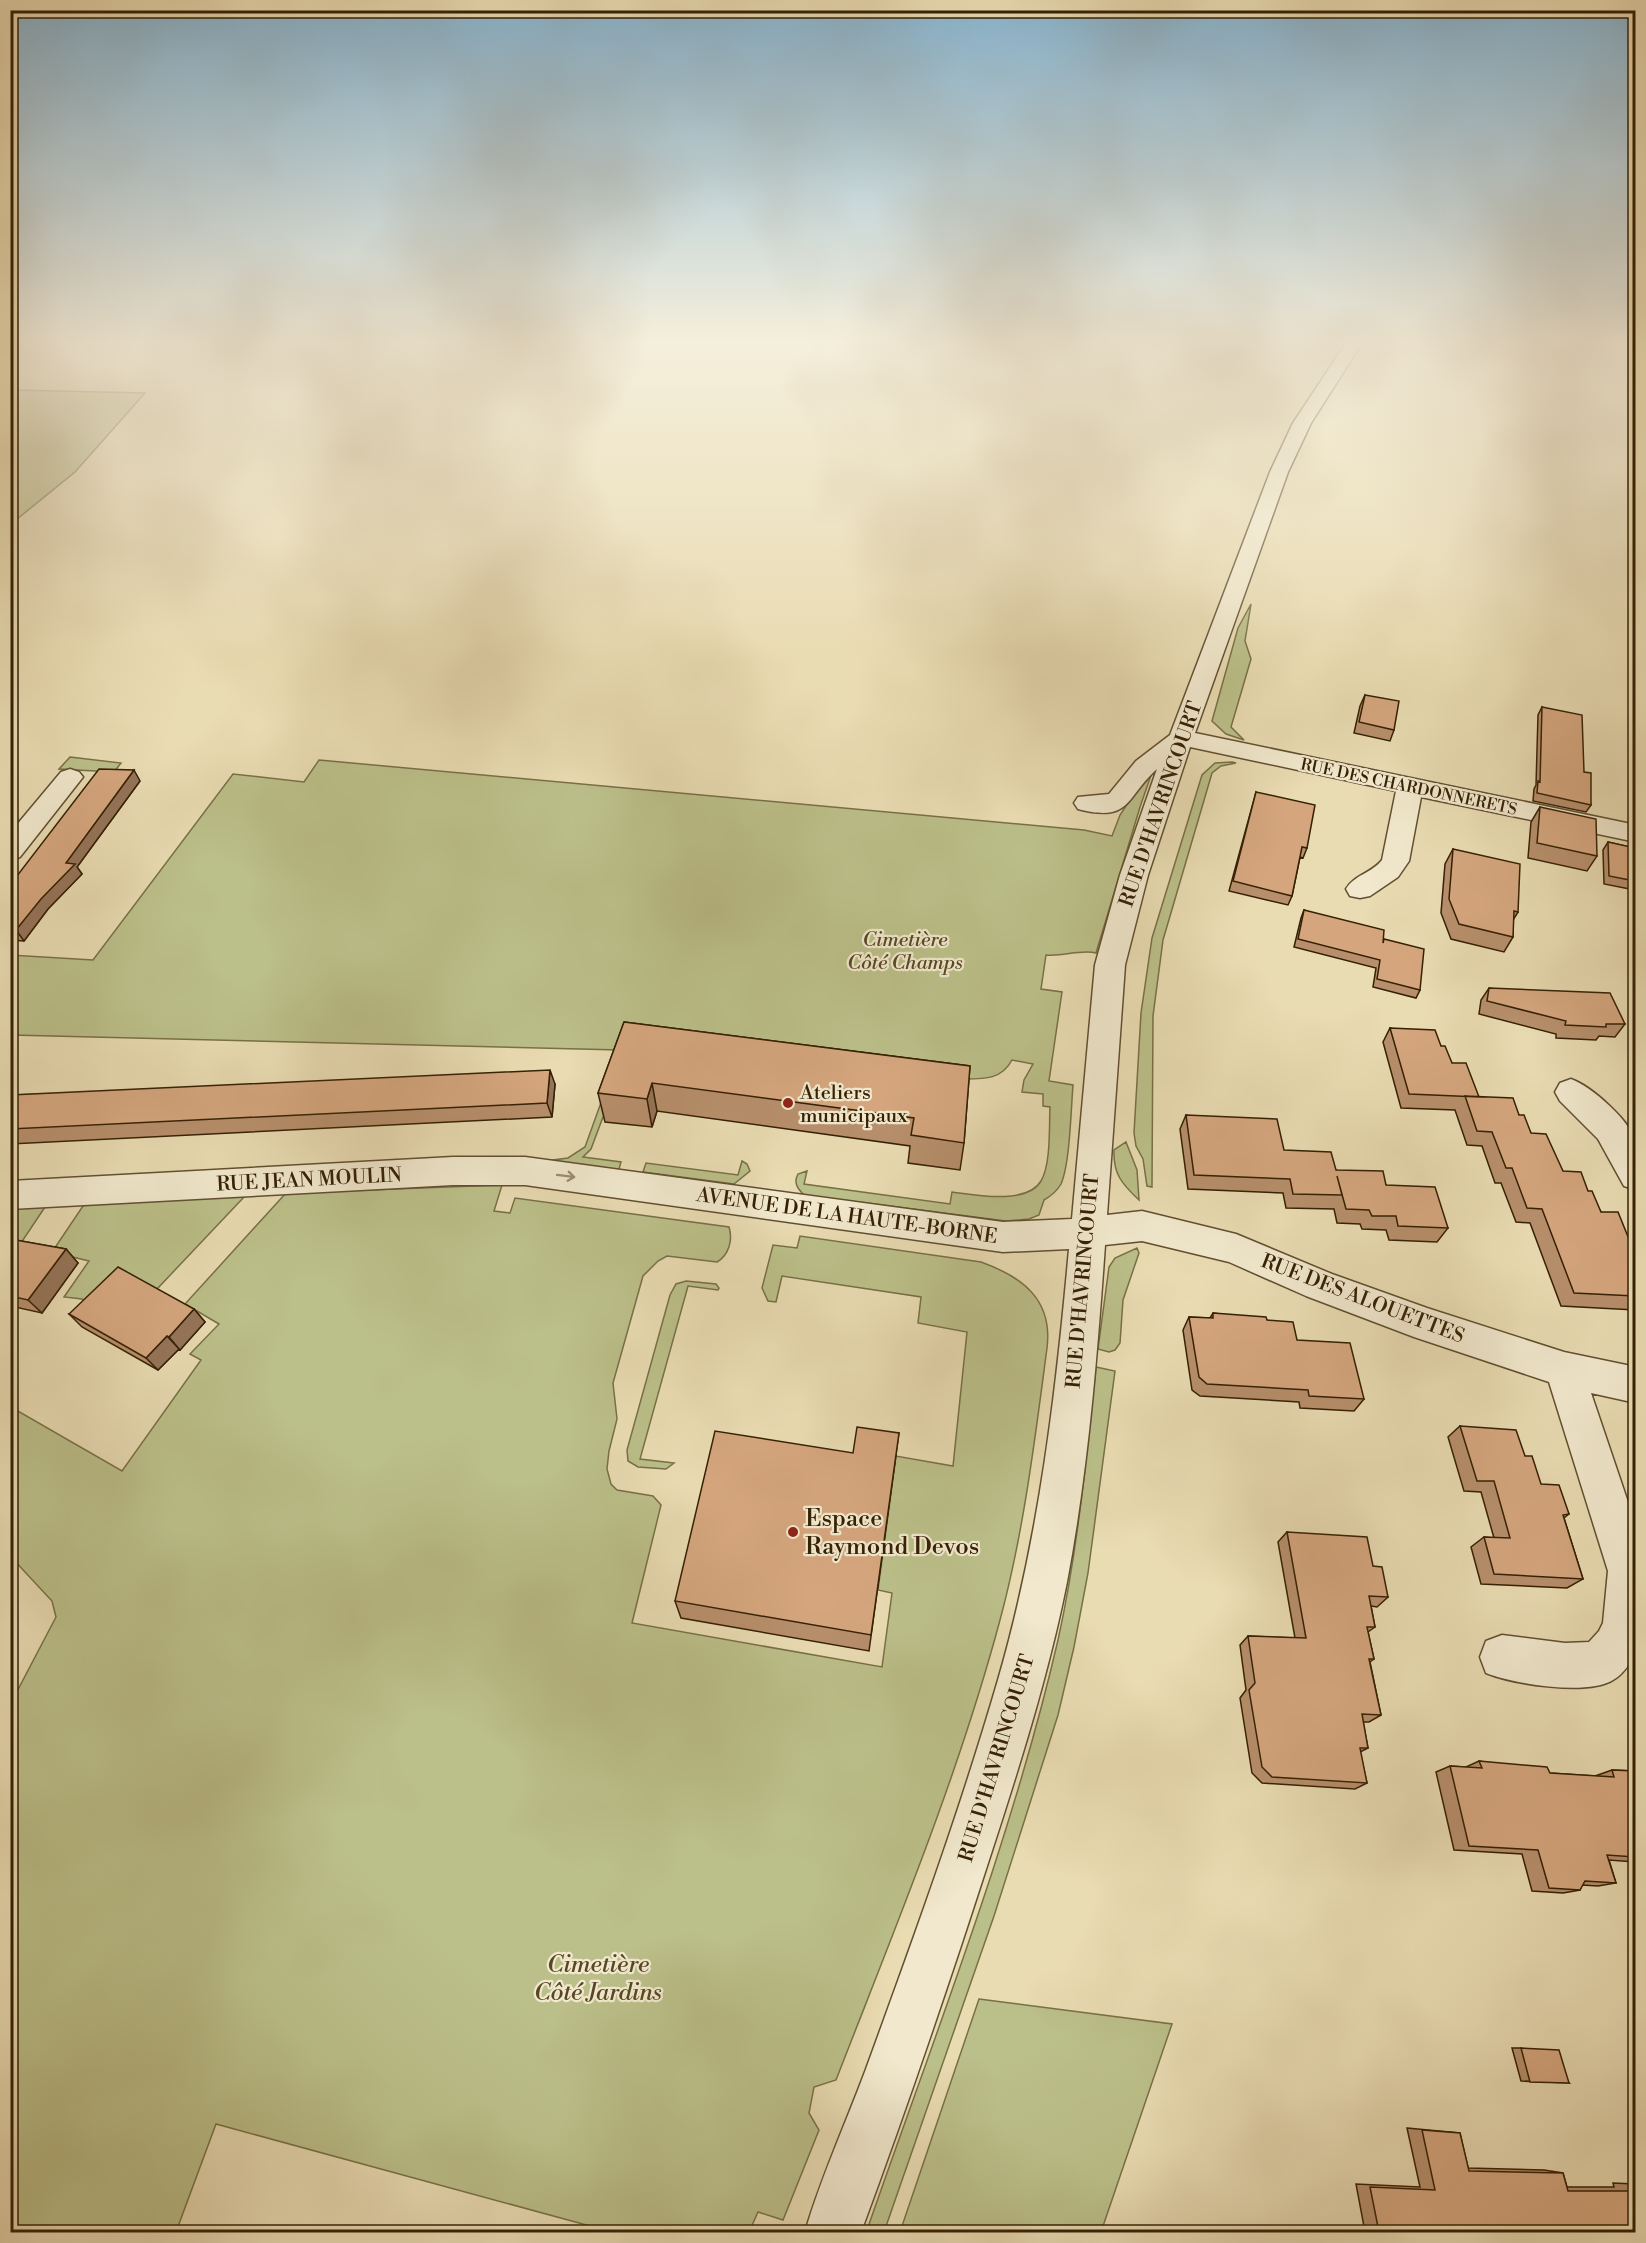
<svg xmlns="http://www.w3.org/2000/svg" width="1646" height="2243" viewBox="0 0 1646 2243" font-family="'Libre Bodoni',serif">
  <rect width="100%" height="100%" fill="#e9dbb2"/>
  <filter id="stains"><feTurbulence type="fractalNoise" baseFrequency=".00333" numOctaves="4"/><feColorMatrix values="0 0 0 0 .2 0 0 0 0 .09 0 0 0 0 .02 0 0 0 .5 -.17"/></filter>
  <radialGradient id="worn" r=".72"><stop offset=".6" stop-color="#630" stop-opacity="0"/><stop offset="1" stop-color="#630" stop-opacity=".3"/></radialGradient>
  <!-- green -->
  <path fill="#bbbf89" stroke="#787046" stroke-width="1.5" d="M 11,390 L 145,393 L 75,472 L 11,524 Z
    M 1251,604 L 1245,641 L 1251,659 L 1231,727 L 1244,740 L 1226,734 L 1212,721 L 1238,628 Z
    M 70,757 L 121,763 L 114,772 L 59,769 Z
    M 319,760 L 1084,830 L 1112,836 L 1120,815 L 1156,761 L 1140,807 L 1096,953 C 1081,949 1062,957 1046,955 L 1041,989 L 1062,992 L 1049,1081 L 1073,1085 C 1071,1108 1070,1164 1061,1184 C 1057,1191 1051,1196 1044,1200 L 1039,1215 L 1029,1219 L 1006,1221 L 804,1195 C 798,1189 793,1183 798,1174 L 807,1171 L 804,1184 L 950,1204 L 952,1192 C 975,1195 1027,1205 1041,1181 C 1051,1164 1049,1128 1050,1107 L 1043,1106 L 1043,1094 L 1022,1092 L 1024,1080 L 1033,1064 L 1012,1060 C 1002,1079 985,1079 966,1079 L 630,1051 L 607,1117 L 603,1117 L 591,1149 L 583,1157 L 621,1162 L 619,1169 C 592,1173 577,1173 553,1160 L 568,1158 L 585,1147 L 620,1050 L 11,1035 L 10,955 L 93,960 L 233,774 L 304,782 Z
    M 1232,762 L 1236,763 L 1221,766 L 1212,773 L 1163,940 L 1153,1016 L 1152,1187 L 1147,1186 L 1143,1159 L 1136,1146 L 1134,1133 L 1141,1013 L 1152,938 L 1202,775 L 1215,763 Z
    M 1126,1142 L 1137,1170 L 1139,1200 C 1122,1184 1113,1174 1114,1150 Z
    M 742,1161 L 747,1164 L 750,1171 L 734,1184 L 643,1172 L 646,1163 L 738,1175 Z
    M 502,1185 L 494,1211 L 510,1213 L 515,1198 L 729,1227 C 733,1240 729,1255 717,1262 L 667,1256 L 658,1261 L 643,1276 L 613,1383 L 617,1419 L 609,1451 L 607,1469 L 611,1484 L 617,1490 L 653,1496 L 661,1505 L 632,1623 L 882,1667 L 892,1593 L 878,1590 L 896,1456 L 953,1466 L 967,1332 L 918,1323 L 921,1297 L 782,1276 L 776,1302 L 768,1301 L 762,1288 L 773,1245 L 797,1248 L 800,1236 L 981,1262 C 1023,1277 1053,1300 1047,1348 C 1035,1438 1024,1531 1000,1620 C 958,1777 895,1928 836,2080 L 814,2087 L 809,2113 L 819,2130 L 783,2220 L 758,2212 L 749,2232 L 612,2232 L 216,2124 L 176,2232 L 11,2232 L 11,1703 L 56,1617 L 52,1601 L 11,1557 L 11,1407 L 122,1471 L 201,1360 L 190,1354 L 219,1324 L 185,1304 L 286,1193 Z
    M 245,1196 L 157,1289 L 93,1306 L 82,1299 L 64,1297 L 89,1261 L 52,1252 L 85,1203 Z
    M 45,1207 L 19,1246 L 11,1245 L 10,1208 Z
    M 1137,1248 L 1139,1253 L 1123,1300 L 1120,1343 L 1115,1350 L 1109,1352 L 1098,1349 L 1109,1267 L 1115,1258 Z
    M 686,1281 L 716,1284 L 719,1288 L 718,1290 L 688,1286 L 640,1459 L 674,1463 L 666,1469 L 638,1467 L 628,1461 L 627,1450 L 670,1295 L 676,1284 Z
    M 1096,1367 L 1115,1371 L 1088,1573 L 1074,1647 L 1058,1715 L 994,1916 L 884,2232 L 871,2232 L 867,2230 C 934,2037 1012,1839 1058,1640 C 1078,1550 1086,1458 1096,1367 Z
    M 979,1999 L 1172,2024 L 1101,2232 L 900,2232 Z"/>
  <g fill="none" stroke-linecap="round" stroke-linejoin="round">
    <defs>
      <path id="minor" d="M 1346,343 L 1362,343 L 1311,423 L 1288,472 L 1195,733 L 1636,825 L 1636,842 L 1421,797 L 1409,861 L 1398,877 L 1370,896 L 1360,898 L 1350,896 L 1346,889 C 1354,875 1372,873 1382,860 L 1396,791 L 1190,747 L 1148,875 L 1125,965 L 1107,1215 L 1142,1211 L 1236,1234 L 1332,1274 L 1427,1308 L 1564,1352 L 1636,1367 L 1636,1403 L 1591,1393 L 1636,1526 L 1636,1651 C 1631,1662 1624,1674 1613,1680 C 1587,1696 1514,1684 1486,1673 L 1480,1657 L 1486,1641 L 1502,1635 L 1565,1643 L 1589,1642 L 1599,1631 L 1603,1623 L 1608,1571 L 1549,1382 L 1414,1337 L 1306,1296 L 1229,1262 L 1142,1241 L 1105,1245 C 1097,1358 1088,1471 1067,1582 C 1048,1677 1018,1771 988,1863 C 948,1987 906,2110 861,2232 L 805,2232 C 821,2177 846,2123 866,2069 C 913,1940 960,1811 998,1680 C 1039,1539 1056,1394 1069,1249 L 1003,1252 L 525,1185 L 453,1185 L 10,1209 L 10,1181 L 453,1157 L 525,1157 L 1003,1222 L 1072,1219 L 1095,965 L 1120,875 L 1157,769 C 1125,797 1132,823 1078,809 L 1074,803 L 1078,797 L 1109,794 L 1136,761 L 1170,735 L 1270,472 L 1293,423 Z
        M 70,769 L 79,772 L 83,777 L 20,857 L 10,860 L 10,833 L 61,772 Z
        M 1571,1079 C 1591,1086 1632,1122 1636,1143 C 1638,1158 1636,1175 1636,1190 L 1624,1186 L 1598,1139 L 1560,1101 L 1555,1092 L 1560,1083 Z"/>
    </defs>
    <!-- minor casing -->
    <use href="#minor" stroke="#624f30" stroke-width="3"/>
    <!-- minor -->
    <use href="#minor" fill="#f1e8cd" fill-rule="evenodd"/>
  </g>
  <!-- wall -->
  <path fill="#b78f6c" stroke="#352004" stroke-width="1.5" d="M 1365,695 L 1394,730 L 1390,741 L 1354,733 L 1360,706 Z
    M 1542,707 L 1584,772 L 1591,805 L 1586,812 L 1533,801 L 1534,789 L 1536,785 L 1538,715 Z
    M 140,781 L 77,867 L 82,874 L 48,909 L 24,941 L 10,940 L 10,877 L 17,876 Z
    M 1256,792 L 1307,848 L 1303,858 L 1300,857 L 1292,896 L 1288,905 L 1229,891 Z
    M 1540,807 L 1597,856 L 1587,871 L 1528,858 L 1531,822 Z
    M 1608,842 L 1635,848 L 1635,890 L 1604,884 L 1603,850 Z
    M 1453,849 L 1518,912 L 1513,920 L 1513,937 L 1504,952 L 1451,939 L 1441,913 L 1445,864 Z
    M 1304,910 L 1383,940 L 1420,990 L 1416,998 L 1373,987 L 1376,968 L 1294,947 L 1301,918 Z
    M 1489,988 L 1625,1024 L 1615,1037 L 1599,1036 L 1596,1040 L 1556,1038 L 1556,1034 L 1479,1014 L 1481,1000 Z
    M 624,1022 L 970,1066 L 964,1143 L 960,1170 L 908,1163 L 910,1146 L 657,1111 L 652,1127 L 605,1122 L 598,1093 Z
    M 1390,1028 L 1441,1046 L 1452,1063 L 1479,1097 L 1519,1115 L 1531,1133 L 1563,1171 L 1588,1191 L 1601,1212 L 1635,1254 L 1635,1310 L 1561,1306 L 1530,1223 L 1516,1222 L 1501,1183 L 1495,1183 L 1482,1146 L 1467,1145 L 1455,1110 L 1401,1108 L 1383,1042 Z
    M 555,1084 L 552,1117 L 10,1144 L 10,1095 Z
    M 1186,1115 L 1336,1170 L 1386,1185 L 1448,1228 L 1437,1242 L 1389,1240 L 1386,1230 L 1362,1229 L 1360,1224 L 1337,1223 L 1334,1209 L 1286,1208 L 1283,1193 L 1188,1189 L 1180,1129 Z
    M 10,1239 L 66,1249 L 78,1263 L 42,1313 L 10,1306 Z
    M 194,1309 L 205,1322 L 180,1350 L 179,1349 L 158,1370 L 82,1327 L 69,1314 Z
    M 1213,1313 L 1267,1320 L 1297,1340 L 1364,1399 L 1354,1411 L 1300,1408 L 1299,1402 L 1200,1396 L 1192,1390 L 1183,1330 L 1189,1317 L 1210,1318 Z
    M 1460,1426 L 1525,1456 L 1541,1484 L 1569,1514 L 1564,1518 L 1583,1579 L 1567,1588 L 1481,1584 L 1471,1547 L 1484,1537 L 1494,1538 L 1481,1492 L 1464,1491 L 1448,1437 Z
    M 899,1433 L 869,1651 L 681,1618 L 675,1601 L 853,1453 Z
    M 1287,1532 L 1373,1566 L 1388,1597 L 1377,1607 L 1371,1606 L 1375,1627 L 1368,1632 L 1374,1659 L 1370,1662 L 1381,1715 L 1369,1722 L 1363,1722 L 1368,1748 L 1360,1752 L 1367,1783 L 1355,1789 L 1262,1783 L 1252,1773 L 1240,1698 L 1246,1690 L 1240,1645 L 1248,1636 L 1295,1638 L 1278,1542 Z
    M 1479,1761 L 1550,1773 L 1595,1776 L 1612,1770 L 1635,1771 L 1635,1862 L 1609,1860 L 1616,1883 L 1598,1886 L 1582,1885 L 1580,1890 L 1563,1893 L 1532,1891 L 1522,1854 L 1454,1850 L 1436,1772 L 1450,1766 L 1466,1767 Z
    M 1512,2048 L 1521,2048 L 1569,2083 L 1521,2081 Z
    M 1407,2128 L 1460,2133 L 1468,2168 L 1544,2170 L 1563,2173 L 1567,2187 L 1614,2187 L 1613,2183 L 1635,2184 L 1635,2232 L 1365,2232 L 1356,2184 L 1420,2187 Z"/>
  <!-- shaded-wall -->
  <path fill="#957458" stroke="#352004" stroke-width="1.5" d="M 134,770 L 140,781 L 77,867 L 82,874 L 48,909 L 24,941 L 16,930 Z
    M 550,1070 L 555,1084 L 552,1117 L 547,1103 Z
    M 652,1083 L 657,1111 L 652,1127 L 647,1099 Z
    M 66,1249 L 78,1263 L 42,1313 L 28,1300 Z
    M 194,1309 L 205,1322 L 180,1350 L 169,1337 Z
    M 167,1336 L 179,1349 L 158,1370 L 146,1358 Z"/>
  <!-- building -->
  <path fill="#d5a67e" stroke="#352004" stroke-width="1.5" d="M 1365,695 L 1399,701 L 1394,730 L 1359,722 Z
    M 1542,707 L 1582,715 L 1584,772 L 1591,773 L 1591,805 L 1537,793 L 1538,781 L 1540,782 Z
    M 99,769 L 134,770 L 66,863 L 75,864 L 41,899 L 16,930 L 10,929 L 10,877 L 11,875 L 17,876 Z
    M 1256,792 L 1315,805 L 1307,848 L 1302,847 L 1292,896 L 1233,881 Z
    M 1540,807 L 1596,819 L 1597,856 L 1537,843 Z
    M 1608,842 L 1635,848 L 1635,881 L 1609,876 Z
    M 1453,849 L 1520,864 L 1518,912 L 1514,911 L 1513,937 L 1459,924 L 1449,899 Z
    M 1304,910 L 1384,930 L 1383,943 L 1384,939 L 1424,949 L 1420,990 L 1377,979 L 1380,960 L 1298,939 Z
    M 1489,988 L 1610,993 L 1625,1024 L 1606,1024 L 1606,1027 L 1565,1025 L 1566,1021 L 1487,1001 Z
    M 624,1022 L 970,1066 L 964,1143 L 911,1135 L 914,1118 L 652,1083 L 647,1099 L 598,1093 Z
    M 1390,1028 L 1435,1030 L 1441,1046 L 1445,1046 L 1452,1063 L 1466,1063 L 1479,1097 L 1409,1094 Z
    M 550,1070 L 547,1103 L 10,1129 L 10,1095 Z
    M 1465,1096 L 1513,1098 L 1519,1115 L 1524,1115 L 1531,1133 L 1546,1134 L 1563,1171 L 1581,1172 L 1588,1191 L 1592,1191 L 1601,1212 L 1618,1212 L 1635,1254 L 1635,1296 L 1574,1293 L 1542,1209 L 1527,1208 L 1512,1168 L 1506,1168 L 1492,1132 L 1477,1131 Z
    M 1186,1115 L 1277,1119 L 1284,1150 L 1331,1152 L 1336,1170 L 1383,1171 L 1386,1185 L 1435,1187 L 1448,1228 L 1398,1226 L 1396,1216 L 1372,1216 L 1369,1210 L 1346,1209 L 1337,1176 L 1342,1195 L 1293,1194 L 1290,1179 L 1194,1175 Z
    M 10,1239 L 66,1249 L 28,1300 L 10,1296 Z
    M 118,1267 L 194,1309 L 169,1337 L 167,1336 L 146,1358 L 69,1314 Z
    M 1213,1313 L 1266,1317 L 1267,1320 L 1293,1322 L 1297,1340 L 1350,1343 L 1364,1399 L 1309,1396 L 1308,1390 L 1207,1384 L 1199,1377 L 1189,1317 L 1213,1318 Z
    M 1460,1426 L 1516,1430 L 1525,1456 L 1532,1456 L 1541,1484 L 1559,1485 L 1569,1514 L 1563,1515 L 1583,1579 L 1494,1574 L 1484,1537 L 1510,1538 L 1494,1481 L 1477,1481 Z
    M 857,1427 L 899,1433 L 871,1635 L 675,1601 L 715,1431 L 853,1453 Z
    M 1287,1532 L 1367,1537 L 1373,1566 L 1382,1567 L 1388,1597 L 1369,1596 L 1375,1627 L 1367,1627 L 1374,1659 L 1369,1659 L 1381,1715 L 1362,1714 L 1368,1748 L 1360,1748 L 1367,1783 L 1272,1777 L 1262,1767 L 1249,1690 L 1255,1683 L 1248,1636 L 1306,1638 Z
    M 1479,1761 L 1547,1767 L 1550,1773 L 1614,1777 L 1612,1770 L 1635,1771 L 1635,1857 L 1607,1855 L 1616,1883 L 1585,1881 L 1580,1890 L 1549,1888 L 1538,1850 L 1469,1846 L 1450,1766 L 1482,1768 Z
    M 1521,2048 L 1559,2050 L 1569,2083 L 1530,2082 Z
    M 1422,2130 L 1460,2133 L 1469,2171 L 1563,2173 L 1568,2191 L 1635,2191 L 1634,2187 L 1635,2187 L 1635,2232 L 1379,2232 L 1370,2187 L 1435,2190 Z"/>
  <!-- one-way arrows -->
  <defs><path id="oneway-shaft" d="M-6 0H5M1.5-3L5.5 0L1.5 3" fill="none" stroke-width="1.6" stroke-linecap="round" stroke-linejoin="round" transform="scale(1.5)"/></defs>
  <use stroke="#9c8e73" href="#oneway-shaft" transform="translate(566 1176) rotate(7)"/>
  <!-- sky -->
  <linearGradient id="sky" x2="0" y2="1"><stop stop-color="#88b6d3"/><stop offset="0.52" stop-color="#f5efdc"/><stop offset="1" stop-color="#f5efdc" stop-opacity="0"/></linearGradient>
  <rect width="1646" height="657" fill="url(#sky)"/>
  <!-- markers -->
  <g fill="#8f2418" stroke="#f1e8cd" stroke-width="2">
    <circle cx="788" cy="1103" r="6"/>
    <circle cx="793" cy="1532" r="6"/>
  </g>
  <g text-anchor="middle" stroke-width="4.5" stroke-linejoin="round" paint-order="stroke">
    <!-- far-street labels -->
    <g font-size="16" fill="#352004" stroke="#f1e8cd">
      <text transform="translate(1409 786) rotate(12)" y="6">RUE DES CHARDONNERETS</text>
    </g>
    <!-- street labels -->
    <g font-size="20" fill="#352004" stroke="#f1e8cd">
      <text transform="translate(1160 804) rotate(-71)" y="7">RUE D'HAVRINCOURT</text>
      <text transform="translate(309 1179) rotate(-3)" y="7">RUE JEAN MOULIN</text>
      <text transform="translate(847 1215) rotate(8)" y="7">AVENUE DE LA HAUTE-BORNE</text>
      <text transform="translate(1082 1281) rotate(-85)" y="7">RUE D'HAVRINCOURT</text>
      <text transform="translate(1363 1298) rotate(21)" y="7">RUE DES ALOUETTES</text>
      <text transform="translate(996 1758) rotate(-73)" y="7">RUE D'HAVRINCOURT</text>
    </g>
    <!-- park labels -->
    <g font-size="20" font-style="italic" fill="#564825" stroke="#f1e8cd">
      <text x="905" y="946">Cimetière<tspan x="905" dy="23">Côté Champs</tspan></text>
    </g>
    <!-- poi labels -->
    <g font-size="20" fill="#352004" stroke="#f1e8cd" text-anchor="start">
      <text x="800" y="1099">Ateliers<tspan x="800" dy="23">municipaux</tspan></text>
    </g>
    <!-- near-poi labels -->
    <g font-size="24" fill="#352004" stroke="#f1e8cd" text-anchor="start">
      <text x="805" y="1526">Espace<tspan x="805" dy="28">Raymond Devos</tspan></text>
    </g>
    <!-- near-park labels -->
    <g font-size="24" font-style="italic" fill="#564825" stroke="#f1e8cd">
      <text x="598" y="1972">Cimetière<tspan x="598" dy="28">Côté Jardins</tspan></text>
    </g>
  </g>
  <!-- margin -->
  <rect width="1646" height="2243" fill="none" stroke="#e9dbb2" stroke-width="36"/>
  <rect x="12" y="12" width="1622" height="2219" fill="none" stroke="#352004" stroke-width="3"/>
  <rect x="18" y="18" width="1610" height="2207" fill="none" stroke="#352004" stroke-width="1.5"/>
  <rect width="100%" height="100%" filter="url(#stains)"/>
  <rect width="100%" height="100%" fill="url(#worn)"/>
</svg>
